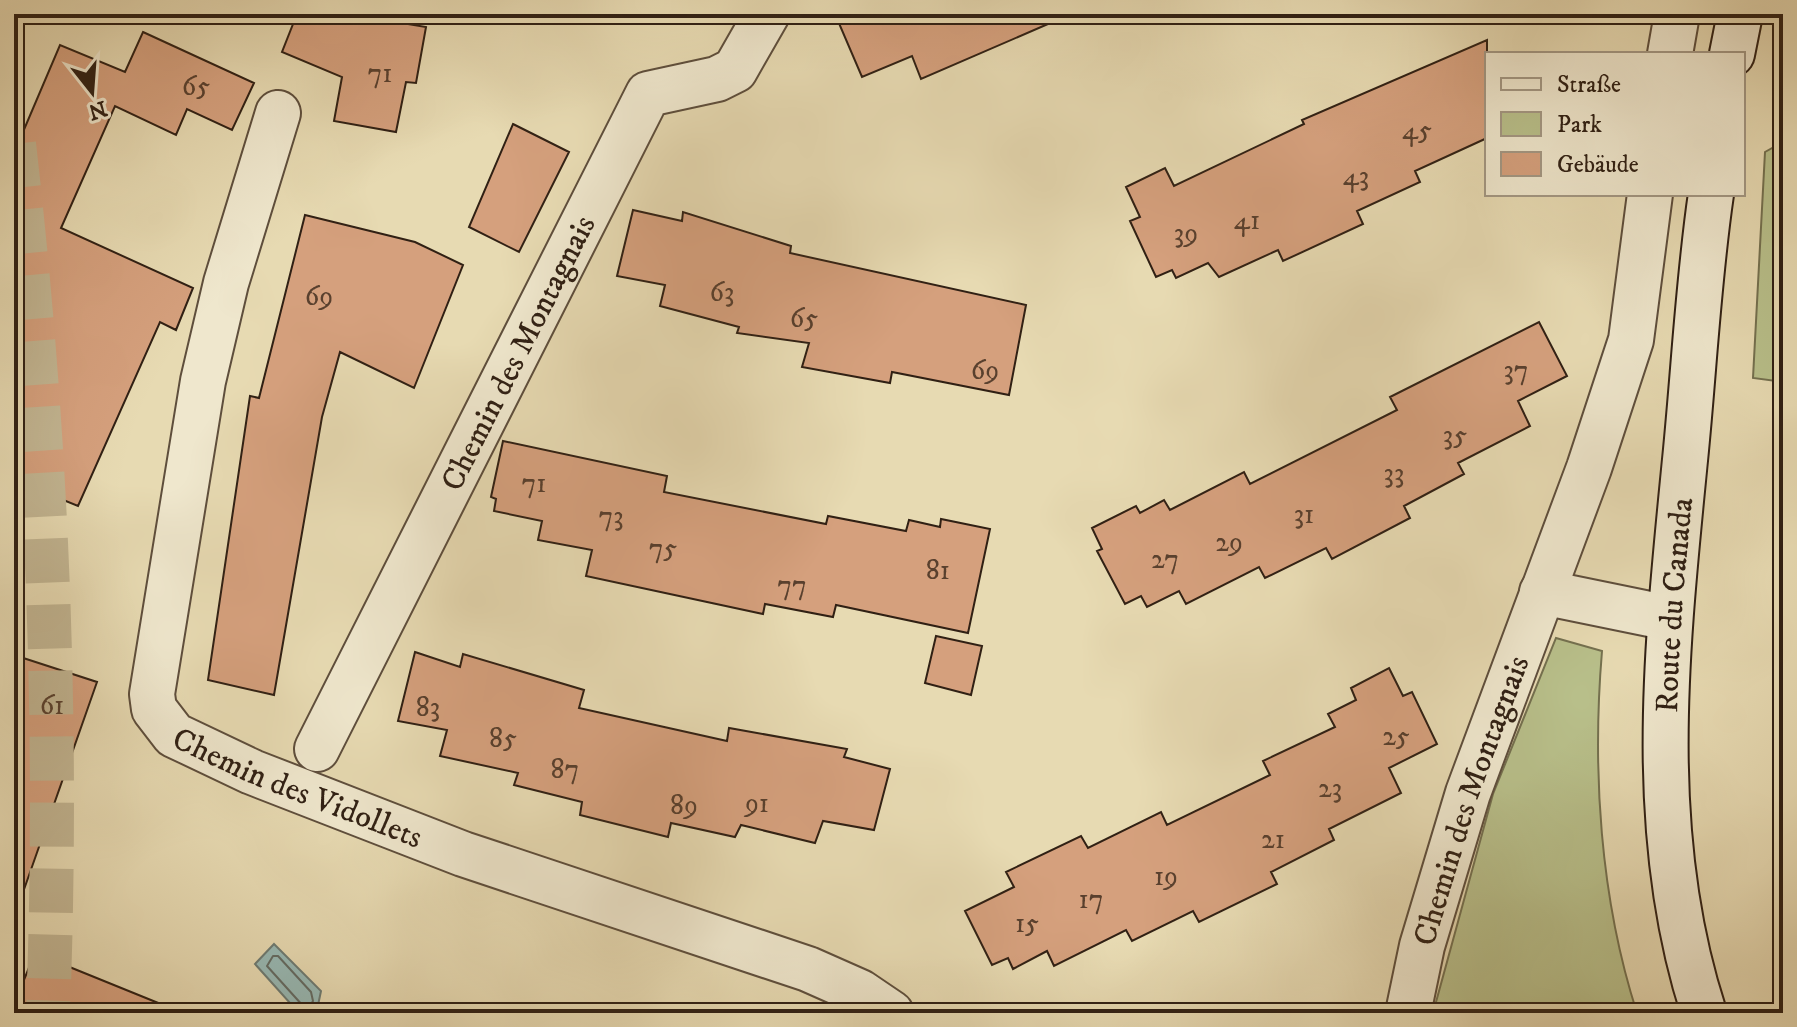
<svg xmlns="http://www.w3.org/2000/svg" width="1797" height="1027" viewBox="0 0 1797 1027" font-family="'IM FELL DW Pica',serif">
  <rect width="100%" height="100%" fill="#e7dab2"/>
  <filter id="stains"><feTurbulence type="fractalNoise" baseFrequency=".0025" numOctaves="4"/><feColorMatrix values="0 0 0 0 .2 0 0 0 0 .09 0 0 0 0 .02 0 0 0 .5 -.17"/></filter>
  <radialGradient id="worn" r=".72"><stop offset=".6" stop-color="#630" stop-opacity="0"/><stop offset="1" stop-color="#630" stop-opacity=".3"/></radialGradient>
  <!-- green -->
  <path fill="#b8bf8a" stroke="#74704f" stroke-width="2" d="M 1783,142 L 1783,382 L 1753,378 L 1765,152 Z
    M 1556,638 L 1602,651 C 1592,770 1600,898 1637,1013 L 1433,1013 L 1493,794 Z"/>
  <!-- water -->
  <path fill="#98b9b4" stroke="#6e7c74" stroke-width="2" d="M 274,944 L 321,991 L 317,1010 L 298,1012 L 255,964 Z"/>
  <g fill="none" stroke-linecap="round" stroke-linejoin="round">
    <!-- shore -->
    <path stroke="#646c64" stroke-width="2" d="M 273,956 L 278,956 L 311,992 L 313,1001 L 309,1007 L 304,1007 L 267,966 Z"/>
  </g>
  <!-- building -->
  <path fill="#d5a07d" stroke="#302014" stroke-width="2" d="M 297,14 L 348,14 L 426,27 L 416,83 L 406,82 L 396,132 L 334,121 L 342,77 L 282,52 Z
    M 835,14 L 1071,14 L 921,79 L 912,56 L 862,77 Z
    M 143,32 L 254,83 L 232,130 L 187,109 L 176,135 L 115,106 L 61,228 L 193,288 L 176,330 L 160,322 L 78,506 L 14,480 L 14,153 L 60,45 L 125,72 Z
    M 1487,40 L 1487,138 L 1415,171 L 1420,182 L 1357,211 L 1363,224 L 1283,261 L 1278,250 L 1219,277 L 1208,263 L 1176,278 L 1172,270 L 1156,277 L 1130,221 L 1140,217 L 1126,187 L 1165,168 L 1174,186 L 1304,124 L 1302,120 Z
    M 513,124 L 569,152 L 519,252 L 469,227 Z
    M 633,210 L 682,221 L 683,212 L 791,246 L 790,253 L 1026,305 L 1009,395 L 892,372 L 890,383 L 802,367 L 809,343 L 737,333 L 739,327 L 660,306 L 665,285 L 617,276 Z
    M 305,215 L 415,242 L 463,265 L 414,388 L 340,352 L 322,417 L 274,695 L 208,680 L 250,396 L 259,398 Z
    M 1539,322 L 1567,376 L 1518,401 L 1530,426 L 1458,463 L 1464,474 L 1404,506 L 1410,518 L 1332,559 L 1326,548 L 1265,578 L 1259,567 L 1186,604 L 1179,591 L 1147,607 L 1141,596 L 1125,604 L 1097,551 L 1102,549 L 1092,528 L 1136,506 L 1140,513 L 1164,500 L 1170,510 L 1244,472 L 1250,484 L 1397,410 L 1390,397 Z
    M 503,441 L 667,476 L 664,492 L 826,524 L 828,516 L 906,531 L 909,520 L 940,527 L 941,519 L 990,529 L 968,633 L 836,605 L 833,617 L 765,604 L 763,614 L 586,576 L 592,550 L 538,540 L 542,521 L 494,511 L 496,499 L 491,497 Z
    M 936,636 L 982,646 L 971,695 L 925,683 Z
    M 415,652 L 460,667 L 463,654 L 584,690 L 579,708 L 727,741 L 729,728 L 847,749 L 844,757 L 890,769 L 874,830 L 823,821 L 815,843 L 741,825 L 735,837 L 671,823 L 668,837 L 580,815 L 582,802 L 514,785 L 518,773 L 440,756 L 447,730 L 398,721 Z
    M 14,655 L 97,682 L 21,898 L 14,897 Z
    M 1389,668 L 1403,696 L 1412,692 L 1437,744 L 1389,768 L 1401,793 L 1329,829 L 1334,840 L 1271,872 L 1277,884 L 1199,922 L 1193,911 L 1132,941 L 1126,930 L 1054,966 L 1047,951 L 1013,969 L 1008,958 L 992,965 L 965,911 L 1014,887 L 1006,872 L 1081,836 L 1088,848 L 1161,812 L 1167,825 L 1270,775 L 1263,761 L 1335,727 L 1328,714 L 1356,700 L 1351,688 Z
    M 35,953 L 178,1011 L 178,1013 L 14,1013 L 14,1004 Z"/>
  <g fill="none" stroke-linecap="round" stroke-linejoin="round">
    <!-- highway-tunnel -->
    <path stroke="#c2b592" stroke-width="44" stroke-dasharray="44 22" stroke-linecap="butt" d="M 14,144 C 47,432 59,723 48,1013"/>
    <defs>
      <g id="street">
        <path d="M 1670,54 L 1677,14"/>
        <path id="s1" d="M 278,113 L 226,283 L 203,381 L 152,694 L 154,709 L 174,735 L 252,772 L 463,854 L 808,969 L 860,992 L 891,1013"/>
        <path d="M 1542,592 L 1669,618"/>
        <path id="s2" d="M 317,749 L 648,94 L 717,79 L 735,70 L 767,14"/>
        <path id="s3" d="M 1408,1013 L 1422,946 L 1468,793 L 1589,468 L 1631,340 L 1650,194"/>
      </g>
      <g id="secondary">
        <path d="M 1732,54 L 1740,14"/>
        <path id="s4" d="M 1704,1013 C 1645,833 1667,644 1685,460 C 1694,371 1698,282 1711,194"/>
      </g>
    </defs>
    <!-- street casing -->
    <use href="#street" stroke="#5e4e3c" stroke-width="48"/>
    <!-- secondary casing -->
    <use href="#secondary" stroke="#302014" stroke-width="48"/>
    <!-- street -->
    <use href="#street" stroke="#efe7cd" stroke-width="44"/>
    <!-- secondary -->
    <use href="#secondary" stroke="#efe7cd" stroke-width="44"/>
  </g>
  <g text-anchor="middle" stroke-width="7" stroke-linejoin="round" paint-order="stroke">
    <!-- number labels -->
    <g font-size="28" fill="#59402e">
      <text x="380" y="82">71</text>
      <text x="196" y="95">65</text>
      <text x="1417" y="139">45</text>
      <text x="1356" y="185">43</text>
      <text x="1247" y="229">41</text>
      <text x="1186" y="242">39</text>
      <text x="722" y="301">63</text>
      <text x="319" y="305">69</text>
      <text x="804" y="327">65</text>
      <text x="985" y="379">69</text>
      <text x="1516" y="379">37</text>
      <text x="1455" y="444">35</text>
      <text x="1394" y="482">33</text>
      <text x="534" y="492">71</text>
      <text x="1304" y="523">31</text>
      <text x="611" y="525">73</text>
      <text x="1229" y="551">29</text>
      <text x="663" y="557">75</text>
      <text x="1165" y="568">27</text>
      <text x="938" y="579">81</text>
      <text x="792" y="594">77</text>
      <text x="52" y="714">61</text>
      <text x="428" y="716">83</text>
      <text x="1396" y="745">25</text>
      <text x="503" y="747">85</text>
      <text x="565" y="778">87</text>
      <text x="1330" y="797">23</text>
      <text x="757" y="812">91</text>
      <text x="684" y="814">89</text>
      <text x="1273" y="848">21</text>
      <text x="1166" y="885">19</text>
      <text x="1091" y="908">17</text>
      <text x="1027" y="932">15</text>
    </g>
    <!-- street labels -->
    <g font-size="32" fill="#302014" stroke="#efe7cd">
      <text dy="11" stroke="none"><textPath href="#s2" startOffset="444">Chemin des Montagnais</textPath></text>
      <text dy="11" stroke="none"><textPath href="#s4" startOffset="412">Route du Canada</textPath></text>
      <text dy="11" stroke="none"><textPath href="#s1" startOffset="778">Chemin des Vidollets</textPath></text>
      <text dy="11" stroke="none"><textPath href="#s3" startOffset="222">Chemin des Montagnais</textPath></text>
    </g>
  </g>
  <!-- margin -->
  <rect width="1797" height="1027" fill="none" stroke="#e7dab2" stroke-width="48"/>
  <rect x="16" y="16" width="1765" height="995" fill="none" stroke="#302014" stroke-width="4"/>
  <rect x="24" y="24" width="1749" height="979" fill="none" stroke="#302014" stroke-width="2"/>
  <!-- legend -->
  <rect x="1485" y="52" width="260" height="144" fill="#efe7cd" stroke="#a39783" stroke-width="2"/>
  <rect x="1501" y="78" width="40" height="12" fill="#efe7cd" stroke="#a39783" stroke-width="2"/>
  <text x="1557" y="92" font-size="24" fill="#302014">Straße</text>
  <rect x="1501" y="112" width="40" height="24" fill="#b8bf8a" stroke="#a39783" stroke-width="2"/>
  <text x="1557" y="132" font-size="24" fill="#302014">Park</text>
  <rect x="1501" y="152" width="40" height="24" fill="#d5a07d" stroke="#a39783" stroke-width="2"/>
  <text x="1557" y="172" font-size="24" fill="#302014">Gebäude</text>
  <!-- north arrow -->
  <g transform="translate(92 92) rotate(163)" stroke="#efe7cd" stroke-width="6" paint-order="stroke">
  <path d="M0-6L14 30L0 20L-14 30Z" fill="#302014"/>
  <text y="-12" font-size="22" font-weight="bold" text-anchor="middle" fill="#302014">N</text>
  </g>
  <rect width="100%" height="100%" filter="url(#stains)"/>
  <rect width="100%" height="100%" fill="url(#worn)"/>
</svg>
